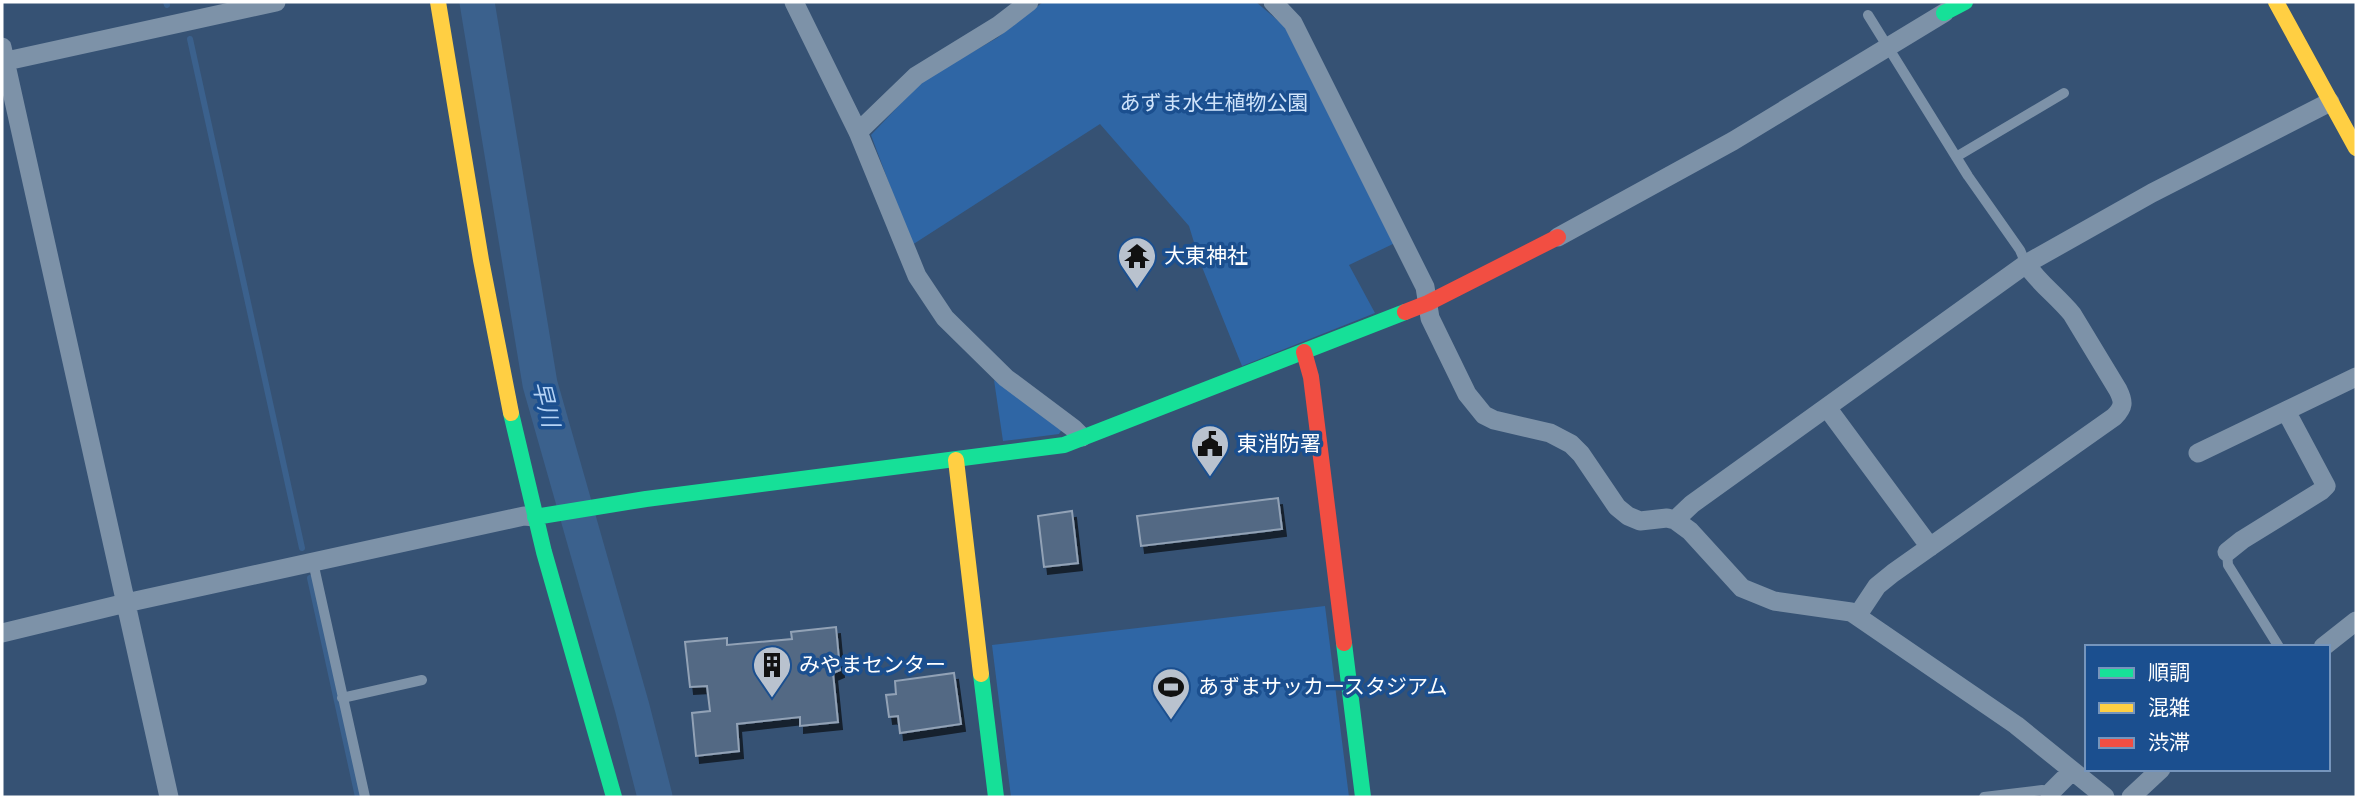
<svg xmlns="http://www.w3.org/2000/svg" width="2358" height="799" viewBox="0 0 2358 799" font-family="'Titillium Web','Noto Sans JP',sans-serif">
  <defs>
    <filter id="shadow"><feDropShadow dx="4" dy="7" stdDeviation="0" flood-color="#0009"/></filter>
  </defs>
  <rect width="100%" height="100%" fill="#365274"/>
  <!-- green -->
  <path fill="#2f66a5" d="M 1043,2 L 1256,2 L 1287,28 L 1395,243 L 1349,265 L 1375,313 L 1242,366 L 1200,262 L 1189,226 L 1100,124 L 912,245 L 871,135 L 923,80 L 997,38 Z
    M 994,380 L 1062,429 L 1059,434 L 1003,441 Z
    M 1325,606 L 1349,797 L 1011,797 L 992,645 Z"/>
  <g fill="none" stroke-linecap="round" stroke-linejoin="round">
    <!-- stream -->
    <path stroke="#3b618d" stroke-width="6" d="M 166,2 L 167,5
      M 190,39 L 302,548
      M 310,578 L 358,797"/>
    <!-- river -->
    <path stroke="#3b618d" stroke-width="35" d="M 477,2 L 540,384 L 632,707 L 655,797"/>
  </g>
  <!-- building -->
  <path fill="#526984" stroke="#92a2b6" stroke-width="2" filter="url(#shadow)" d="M 1278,498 L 1282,529 L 1141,546 L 1137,516 Z
    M 1072,511 L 1078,563 L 1044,567 L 1038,516 Z
    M 836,627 L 840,670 L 833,673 L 838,722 L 800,726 L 800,717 L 737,724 L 739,751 L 696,756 L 692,713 L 710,711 L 707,686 L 690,687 L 685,642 L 727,638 L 727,645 L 792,639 L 791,632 Z
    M 954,673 L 961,724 L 900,733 L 898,716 L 889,717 L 886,695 L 896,694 L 895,681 Z"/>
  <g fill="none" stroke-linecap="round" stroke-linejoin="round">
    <!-- lane -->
    <path stroke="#7d92a8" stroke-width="10" d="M 1868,15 L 1968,176 L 2020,250 L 2026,264
      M 1956,157 L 2064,93
      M 2227,552 L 2228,565 L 2279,647
      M 313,562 L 365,797
      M 342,698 L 422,680
      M 1984,797 L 2042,790 L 2052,791"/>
    <!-- street -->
    <path stroke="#7d92a8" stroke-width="19" d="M 794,2 L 858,132 L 917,276 L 945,318 L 1006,378 L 1073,428 L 1082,437
      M 1273,2 L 1293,23 L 1425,287 L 1430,318 L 1467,394 L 1484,415 L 1494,420 L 1550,433 L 1571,444 L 1581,454 L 1617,507 L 1628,516 L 1640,521 L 1667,518 L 1675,520 L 1690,531 L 1742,588 L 1774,601 L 1851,612 L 2016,725 L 2105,797
      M 2,47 L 169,797
      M 2,62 L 276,2
      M 858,132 L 916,76 L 999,25 L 1029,2
      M 1558,237 L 1733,141 L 1944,13
      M 1828,409 L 1930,547
      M 2198,453 L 2356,377
      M 1675,520 L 1692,504 L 2026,264 L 2152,193 L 2330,102
      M 2227,552 L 2242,540 L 2321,491 L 2326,486 L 2286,411
      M 1857,616 L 1877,586 L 1893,573 L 2114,417 C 2124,407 2124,402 2118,390 L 2072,314 C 2057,296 2039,283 2026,264
      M 2,633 L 126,603 L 524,516 L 535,517
      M 2323,647 L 2356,621
      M 2050,797 L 2052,791 L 2071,772
      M 2131,797 L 2161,769"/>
    <!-- fast -->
    <path stroke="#16e098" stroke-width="16" d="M 1944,13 L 1965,2
      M 511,413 L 544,552 L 614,797
      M 535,517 L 646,499 L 1064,445 L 1405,312
      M 1344,643 L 1363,797
      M 981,674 L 996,797"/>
    <!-- slow -->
    <path stroke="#ffcf43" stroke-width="16" d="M 438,2 L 481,260 L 511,413
      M 2276,2 L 2356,148
      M 956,460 L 981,674"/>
    <!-- jam -->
    <path stroke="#f24e42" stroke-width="16" d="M 1405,312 L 1428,303 L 1558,237
      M 1304,352 L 1311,377 L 1344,643"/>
  </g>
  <!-- icons -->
  <defs>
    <symbol id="temple-pin" viewBox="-11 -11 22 30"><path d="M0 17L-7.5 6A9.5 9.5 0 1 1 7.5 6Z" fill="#b9c2ce" stroke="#1b4f8f"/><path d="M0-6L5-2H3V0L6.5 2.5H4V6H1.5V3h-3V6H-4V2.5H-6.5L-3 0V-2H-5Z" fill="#111"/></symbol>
    <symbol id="civic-pin" viewBox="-11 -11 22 30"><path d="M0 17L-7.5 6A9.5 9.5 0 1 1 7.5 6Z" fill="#b9c2ce" stroke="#1b4f8f"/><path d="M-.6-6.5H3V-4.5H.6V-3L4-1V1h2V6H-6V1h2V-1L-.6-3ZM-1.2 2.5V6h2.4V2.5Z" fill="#111"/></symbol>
    <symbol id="building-pin" viewBox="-11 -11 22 30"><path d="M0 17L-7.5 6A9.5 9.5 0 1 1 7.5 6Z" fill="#b9c2ce" stroke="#1b4f8f"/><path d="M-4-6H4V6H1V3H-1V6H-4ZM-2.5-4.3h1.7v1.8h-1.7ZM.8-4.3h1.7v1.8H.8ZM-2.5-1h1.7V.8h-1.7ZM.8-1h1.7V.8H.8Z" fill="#111"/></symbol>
    <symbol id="stadium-pin" viewBox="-11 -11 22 30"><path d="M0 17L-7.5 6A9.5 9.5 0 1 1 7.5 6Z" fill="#b9c2ce" stroke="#1b4f8f"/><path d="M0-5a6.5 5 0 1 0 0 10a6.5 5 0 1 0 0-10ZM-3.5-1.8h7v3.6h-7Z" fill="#111"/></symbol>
  </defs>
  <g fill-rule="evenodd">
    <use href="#temple-pin" x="1115" y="234" width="44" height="60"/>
    <use href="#civic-pin" x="1188" y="422" width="44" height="60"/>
    <use href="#building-pin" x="750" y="643" width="44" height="60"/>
    <use href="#stadium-pin" x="1149" y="665" width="44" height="60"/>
  </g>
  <g text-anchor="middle" stroke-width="7" stroke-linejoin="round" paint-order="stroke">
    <!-- park labels -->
    <g font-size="21" fill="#cfe3fa" stroke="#1b4f8f">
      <text x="1214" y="110">あずま水生植物公園</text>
    </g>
    <!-- poi labels -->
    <g font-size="21" fill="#fff" stroke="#1b4f8f" text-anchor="start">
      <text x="1164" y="263">大東神社</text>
      <text x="1237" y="451">東消防署</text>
      <text x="799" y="672">みやまセンター</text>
      <text x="1198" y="694">あずまサッカースタジアム</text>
    </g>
    <!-- water labels -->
    <g font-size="23" font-style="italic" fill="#b5d3f5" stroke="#1b4f8f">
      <text transform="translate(546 404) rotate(76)" y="8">早川</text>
    </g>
  </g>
  <!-- border -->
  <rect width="2358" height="799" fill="none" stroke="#ffffff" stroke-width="7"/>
  <!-- legend -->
  <rect x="2085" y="645" width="245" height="126" fill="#1b4f8f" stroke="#7695bc" stroke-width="2"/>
  <rect x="2099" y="668" width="35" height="10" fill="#16e098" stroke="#7695bc" stroke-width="2"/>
  <text x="2148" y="680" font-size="21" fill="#ffffff">順調</text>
  <rect x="2099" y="703" width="35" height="10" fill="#ffcf43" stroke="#7695bc" stroke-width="2"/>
  <text x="2148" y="715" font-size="21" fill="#ffffff">混雑</text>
  <rect x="2099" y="738" width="35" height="10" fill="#f24e42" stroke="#7695bc" stroke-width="2"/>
  <text x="2148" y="750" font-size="21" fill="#ffffff">渋滞</text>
</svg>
